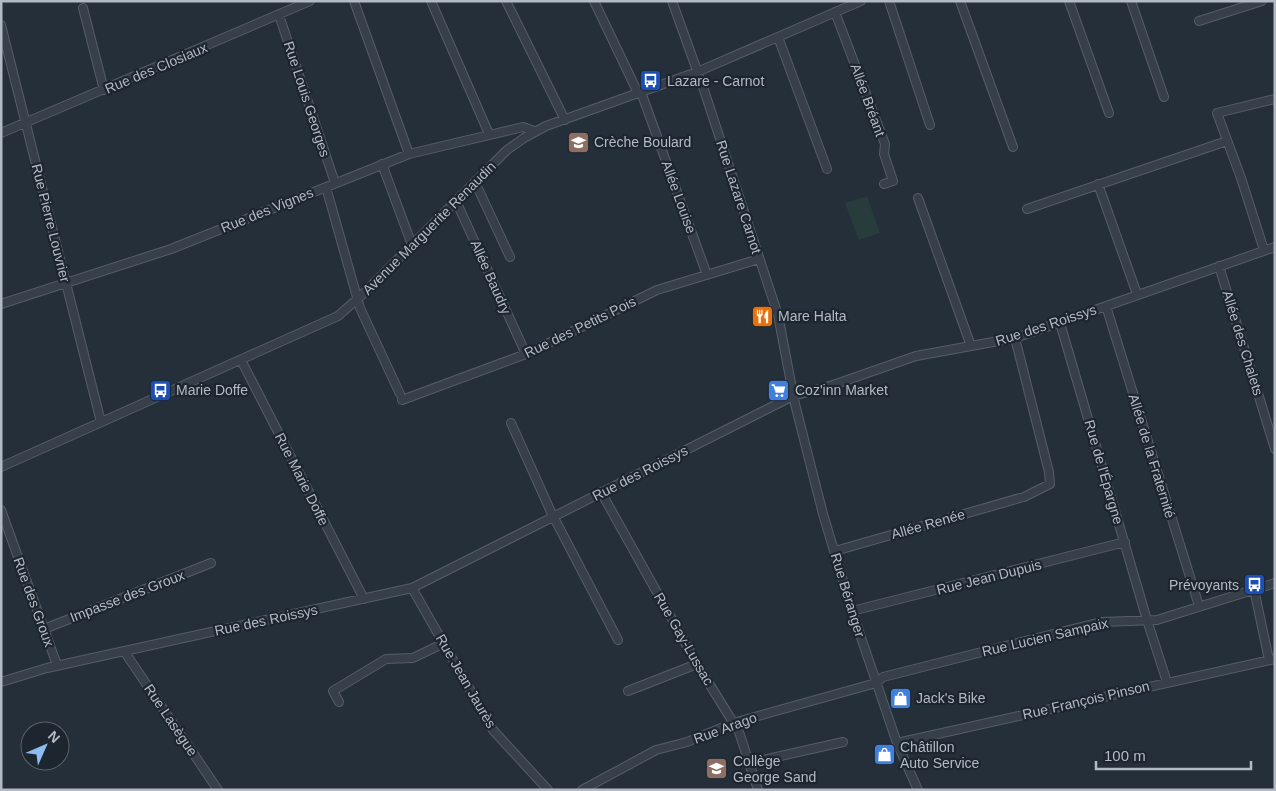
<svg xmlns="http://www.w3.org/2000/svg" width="1276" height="791" viewBox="0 0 1276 791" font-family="Helvetica,sans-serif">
  <rect width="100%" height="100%" fill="#242f39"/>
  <!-- pitch -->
  <path fill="#273c3b" d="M 867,196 L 880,233 L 859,240 L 845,203 Z"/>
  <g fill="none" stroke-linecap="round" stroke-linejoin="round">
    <defs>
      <path id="street" d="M 354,1 L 409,154
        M 431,1 L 489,134
        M 506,1 L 565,120
        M 594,1 L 638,93
        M 672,1 L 703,87 L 778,315 L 795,404 L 823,514 L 852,611 L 897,743 L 918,790
        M 889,1 L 930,125
        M 960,1 L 1013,147
        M 1069,1 L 1109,113
        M 1131,1 L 1164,97
        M 83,8 L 104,90
        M 835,12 L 885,144 L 884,154 L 893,181 L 884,184
        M 279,15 L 335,183
        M 1199,21 L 1262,1
        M 1,25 L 101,422
        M 778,37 L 827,169
        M 641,92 L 707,275
        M 1,133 L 310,1
        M 382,164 L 412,245
        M 475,182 L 510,257
        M 1098,184 L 1137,294
        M 326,187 L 360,308 L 400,394
        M 918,198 L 971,346
        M 456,201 L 526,354
        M 1027,209 L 1227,141
        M 1264,250 L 1241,178 L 1217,113 L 1275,99
        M 1219,266 L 1275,449
        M 1,304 L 171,249 L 409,154 L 523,127 L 534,131
        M 1106,306 L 1199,606
        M 1060,323 L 1147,620 L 1167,682
        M 1015,338 L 1049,472 L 1050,484 L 1024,497
        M 241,360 L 364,599
        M 402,400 L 526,354 L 657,290 L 759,259
        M 511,423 L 551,512 L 618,640
        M 1,467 L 338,316 L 364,293 L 507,150 L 524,138 L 546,126 L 697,72 L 861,1
        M 601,492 L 697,664 L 739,732 L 758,790
        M 1,510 L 57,665
        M 835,551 L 1020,498
        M 412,588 L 493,730 L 548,790
        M 1254,589 L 1269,660
        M 852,611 L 1125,542
        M 44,629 L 211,563
        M 124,651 L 218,790
        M 1,682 L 47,668 L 412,588 L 793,396 L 833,385 L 916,356 L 1015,338 L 1275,247
        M 628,691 L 697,664
        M 339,702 L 333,691 L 386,659 L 413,658 L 444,643
        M 897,743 L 1275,659
        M 749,763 L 843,742
        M 582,790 L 656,750 L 687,742 L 733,723 L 876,683 L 883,677 L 1101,622 L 1157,620 L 1275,583"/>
    </defs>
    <!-- street casing -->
    <use href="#street" stroke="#555e67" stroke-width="10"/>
    <!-- street -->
    <use href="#street" stroke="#37404a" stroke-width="8"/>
  </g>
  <!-- icons -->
  <defs>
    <symbol id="bus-square" viewBox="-11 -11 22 22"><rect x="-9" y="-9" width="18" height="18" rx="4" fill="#1a4fb4" stroke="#1d252e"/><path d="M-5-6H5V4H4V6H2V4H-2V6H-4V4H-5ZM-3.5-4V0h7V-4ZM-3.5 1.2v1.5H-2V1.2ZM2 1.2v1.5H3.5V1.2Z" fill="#fff"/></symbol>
    <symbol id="school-square" viewBox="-11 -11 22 22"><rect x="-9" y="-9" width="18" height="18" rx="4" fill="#8d6e63" stroke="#1d252e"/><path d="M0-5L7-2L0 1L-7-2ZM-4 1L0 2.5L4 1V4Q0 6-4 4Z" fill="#fff"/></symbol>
    <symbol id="restaurant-square" viewBox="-11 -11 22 22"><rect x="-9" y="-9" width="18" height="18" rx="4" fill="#e8710a" stroke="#1d252e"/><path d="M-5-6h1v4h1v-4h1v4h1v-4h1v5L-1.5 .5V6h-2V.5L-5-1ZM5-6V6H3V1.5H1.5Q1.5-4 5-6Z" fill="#fff"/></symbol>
    <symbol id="supermarket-square" viewBox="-11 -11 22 22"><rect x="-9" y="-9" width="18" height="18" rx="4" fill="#3f7fe0" stroke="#1d252e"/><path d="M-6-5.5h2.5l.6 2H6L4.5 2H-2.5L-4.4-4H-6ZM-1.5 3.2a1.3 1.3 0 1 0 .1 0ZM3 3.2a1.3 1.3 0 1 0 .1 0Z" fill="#fff"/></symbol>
    <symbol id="shop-square" viewBox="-11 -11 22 22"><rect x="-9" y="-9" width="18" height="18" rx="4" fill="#3f7fe0" stroke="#1d252e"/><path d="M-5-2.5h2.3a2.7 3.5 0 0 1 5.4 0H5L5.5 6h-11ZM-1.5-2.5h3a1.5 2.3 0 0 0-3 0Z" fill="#fff"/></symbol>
  </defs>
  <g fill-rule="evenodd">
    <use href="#bus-square" x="638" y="68" width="25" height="25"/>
    <use href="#school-square" x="566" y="130" width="25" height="25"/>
    <use href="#restaurant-square" x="750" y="304" width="25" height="25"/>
    <use href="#bus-square" x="148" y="378" width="25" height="25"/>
    <use href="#supermarket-square" x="766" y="378" width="25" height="25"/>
    <use href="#bus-square" x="1242" y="572" width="25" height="25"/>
    <use href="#shop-square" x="888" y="686" width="25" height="25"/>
    <use href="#shop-square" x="872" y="742" width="25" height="25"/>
    <use href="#school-square" x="704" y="756" width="25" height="25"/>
  </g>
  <g text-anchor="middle" stroke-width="4.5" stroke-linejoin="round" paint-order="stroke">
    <!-- street labels -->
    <g font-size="14" fill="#b2bbc5" stroke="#1d252e">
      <text transform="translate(156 68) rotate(-23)" y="5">Rue des Closiaux</text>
      <text transform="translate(307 99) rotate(72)" y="5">Rue Louis Georges</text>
      <text transform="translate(868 100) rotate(70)" y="5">Allée Bréant</text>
      <text transform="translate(679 197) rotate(70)" y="5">Allée Louise</text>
      <text transform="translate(739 197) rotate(72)" y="5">Rue Lazare Carnot</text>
      <text transform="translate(267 210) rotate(-22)" y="5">Rue des Vignes</text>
      <text transform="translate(51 223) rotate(76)" y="5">Rue Pierre Louvrier</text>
      <text transform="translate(429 228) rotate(-45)" y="5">Avenue Marguerite Renaudin</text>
      <text transform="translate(491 277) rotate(66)" y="5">Allée Baudry</text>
      <text transform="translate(1046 325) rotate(-18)" y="5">Rue des Roissys</text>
      <text transform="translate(580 327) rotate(-26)" y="5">Rue des Petits Pois</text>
      <text transform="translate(1243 343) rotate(73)" y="5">Allée des Chalets</text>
      <text transform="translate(1152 456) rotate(73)" y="5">Allée de la Fraternité</text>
      <text transform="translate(1104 472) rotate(74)" y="5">Rue de l'Épargne</text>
      <text transform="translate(640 473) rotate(-27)" y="5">Rue des Roissys</text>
      <text transform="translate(302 479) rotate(63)" y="5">Rue Marie Doffe</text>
      <text transform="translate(928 524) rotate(-16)" y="5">Allée Renée</text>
      <text transform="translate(989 577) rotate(-14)" y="5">Rue Jean Dupuis</text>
      <text transform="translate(848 595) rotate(73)" y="5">Rue Béranger</text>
      <text transform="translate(127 596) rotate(-21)" y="5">Impasse des Groux</text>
      <text transform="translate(34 602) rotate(70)" y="5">Rue des Groux</text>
      <text transform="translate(266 620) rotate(-12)" y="5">Rue des Roissys</text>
      <text transform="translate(1045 637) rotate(-13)" y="5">Rue Lucien Sampaix</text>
      <text transform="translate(684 639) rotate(60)" y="5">Rue Gay-Lussac</text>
      <text transform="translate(466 681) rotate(60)" y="5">Rue Jean Jaurès</text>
      <text transform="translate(1086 700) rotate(-13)" y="5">Rue François Pinson</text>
      <text transform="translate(171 720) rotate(56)" y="5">Rue Lasègue</text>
      <text transform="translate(725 728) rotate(-20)" y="5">Rue Arago</text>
    </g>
    <!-- poi labels -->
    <g font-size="14" fill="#b2bbc5" stroke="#1d252e" text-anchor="start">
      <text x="667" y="86">Lazare - Carnot</text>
      <text x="594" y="147">Crèche Boulard</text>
      <text x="778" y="321">Mare Halta</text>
      <text x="176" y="395">Marie Doffe</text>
      <text x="795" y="395">Coz'inn Market</text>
      <text x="1239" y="590" text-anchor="end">Prévoyants</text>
      <text x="916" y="703">Jack's Bike</text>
      <text x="900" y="752">Châtillon<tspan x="900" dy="16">Auto Service</tspan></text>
      <text x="733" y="766">Collège<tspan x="733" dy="16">George Sand</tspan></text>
    </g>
  </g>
  <!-- border -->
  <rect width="1276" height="791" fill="none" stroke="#b2bbc5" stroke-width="5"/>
  <!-- north arrow -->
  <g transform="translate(45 746) rotate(45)"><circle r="24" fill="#1d252e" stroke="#59616a"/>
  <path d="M0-4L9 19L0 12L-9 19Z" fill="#8dbcf0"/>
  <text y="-8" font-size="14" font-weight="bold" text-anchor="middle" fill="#b2bbc5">N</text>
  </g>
  <!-- scale -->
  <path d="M1096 761v8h155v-8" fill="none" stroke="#b2bbc5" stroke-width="2.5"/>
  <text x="1104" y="761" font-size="15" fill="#b2bbc5" stroke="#1d252e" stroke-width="4" paint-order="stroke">100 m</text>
</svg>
